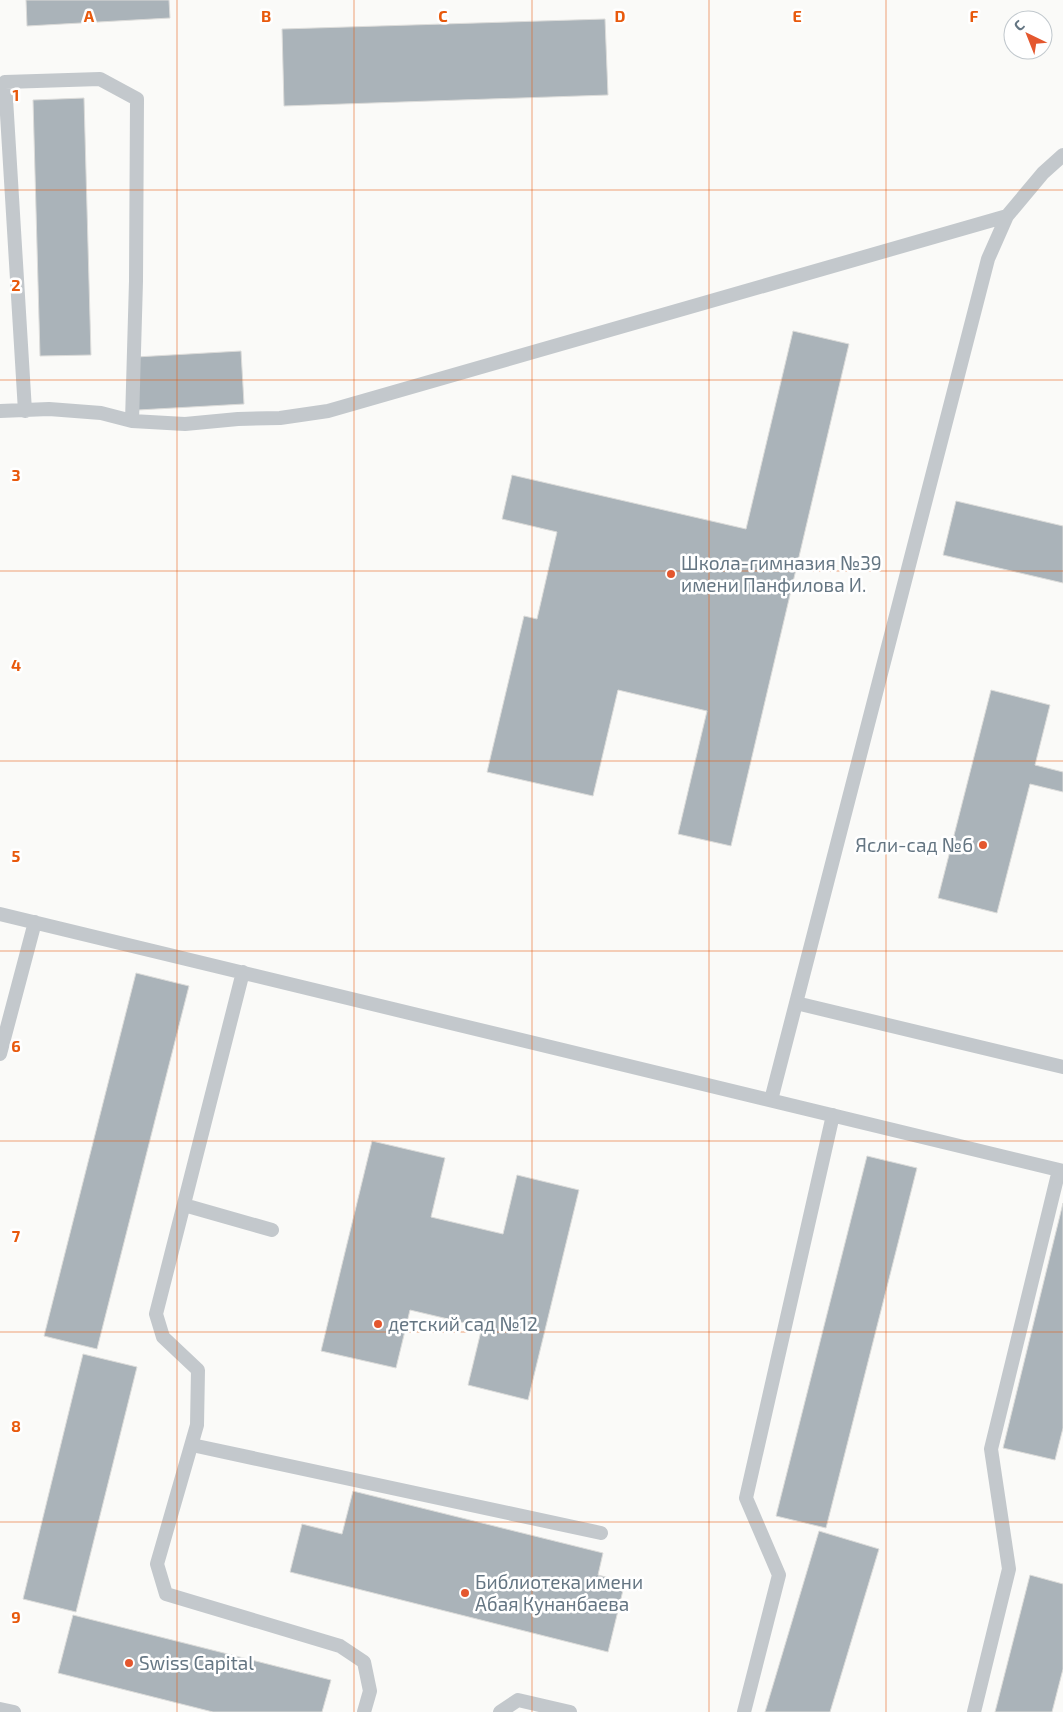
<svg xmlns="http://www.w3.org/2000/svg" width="1063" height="1712" viewBox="0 0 1063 1712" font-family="'Exo 2',sans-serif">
  <rect width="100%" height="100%" fill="#fafaf8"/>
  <!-- building -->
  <path fill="#aab3b9" stroke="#dcdcda" d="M 26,0 L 169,0 L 170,18 L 27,26 Z
    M 605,19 L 608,95 L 284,106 L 282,29 Z
    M 84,98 L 91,355 L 40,356 L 33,100 Z
    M 793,331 L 849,344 L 731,846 L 678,834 L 707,711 L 618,690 L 593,796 L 487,772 L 524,616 L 537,619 L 557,532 L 502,519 L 512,475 L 746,529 Z
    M 241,351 L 244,404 L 138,410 L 136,357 Z
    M 956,501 L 1063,526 L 1063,583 L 943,555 Z
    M 991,690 L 1050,705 L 1035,765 L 1063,772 L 1063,792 L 1030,784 L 997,913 L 938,898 Z
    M 136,973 L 189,986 L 97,1349 L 44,1336 Z
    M 372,1141 L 445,1158 L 431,1217 L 503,1234 L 517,1175 L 579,1190 L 528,1400 L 468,1385 L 482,1327 L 410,1310 L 396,1368 L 321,1351 Z
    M 867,1156 L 917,1168 L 826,1528 L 776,1516 Z
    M 1063,1203 L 1063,1428 L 1055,1460 L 1003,1448 Z
    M 83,1354 L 137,1367 L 76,1612 L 23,1599 Z
    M 353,1491 L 603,1553 L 598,1575 L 625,1582 L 608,1652 L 290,1572 L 302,1524 L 342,1534 Z
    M 819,1531 L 879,1549 L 830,1712 L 765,1712 Z
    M 1030,1575 L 1063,1584 L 1063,1669 L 1052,1712 L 995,1712 Z
    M 73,1615 L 331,1680 L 322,1712 L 213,1712 L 58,1673 Z"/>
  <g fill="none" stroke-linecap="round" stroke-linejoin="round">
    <!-- service -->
    <path stroke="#c3c8cc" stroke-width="14" d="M 0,411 L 49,409 L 101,413 L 132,421
      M 25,411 L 5,82 L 100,79 L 137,99 L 136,281 L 132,421 L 185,424 L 238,419 L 280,418 L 328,411 L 1007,216
      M 0,914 L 1063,1171
      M 243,972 L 156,1314 L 163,1337 L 198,1370 L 197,1425 L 157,1564 L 166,1594 L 340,1646 L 364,1662 L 370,1691 L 364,1712
      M 796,1003 L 1063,1067
      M 0,1054 L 35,922
      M 771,1100 L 988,259 L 1007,216 L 1043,173 L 1063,155
      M 184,1205 L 272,1230
      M 192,1445 L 601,1533
      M 0,1709 L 14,1712
      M 500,1712 L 518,1700 L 570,1712
      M 744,1712 L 779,1575 L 746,1498 L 833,1115
      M 974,1712 L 1009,1569 L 991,1449 L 1059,1170"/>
  </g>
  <!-- grid -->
  <path fill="none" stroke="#e8590c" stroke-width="1" stroke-opacity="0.55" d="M 177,0 L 177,1712M 354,0 L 354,1712M 532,0 L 532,1712M 709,0 L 709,1712M 886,0 L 886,1712M 0,190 L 1063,190M 0,380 L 1063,380M 0,571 L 1063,571M 0,761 L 1063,761M 0,951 L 1063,951M 0,1141 L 1063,1141M 0,1332 L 1063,1332M 0,1522 L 1063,1522"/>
  <!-- markers -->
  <g fill="#e4572e" stroke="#fff" stroke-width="2">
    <circle cx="671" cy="574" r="5"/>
    <circle cx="983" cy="845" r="5"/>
    <circle cx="378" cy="1324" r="5"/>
    <circle cx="465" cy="1593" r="5"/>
    <circle cx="129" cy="1663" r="5"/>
  </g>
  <g text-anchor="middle" stroke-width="5" stroke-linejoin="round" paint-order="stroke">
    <!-- poi labels -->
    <g font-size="19" fill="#657683" stroke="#fff" text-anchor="start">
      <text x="681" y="570">Школа-гимназия №39<tspan x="681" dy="22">имени Панфилова И.</tspan></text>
      <text x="973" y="852" text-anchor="end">Ясли-сад №6</text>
      <text x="388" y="1331">детский сад №12</text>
      <text x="475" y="1589">Библиотека имени<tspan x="475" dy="22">Абая Кунанбаева</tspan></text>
      <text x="139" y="1670">Swiss Capital</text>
    </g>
  </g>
  <g font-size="16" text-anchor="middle" font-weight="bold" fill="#e8590c" stroke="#fff" stroke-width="5" stroke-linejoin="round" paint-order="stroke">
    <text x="89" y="22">A</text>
    <text x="266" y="22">B</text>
    <text x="443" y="22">C</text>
    <text x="620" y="22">D</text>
    <text x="797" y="22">E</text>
    <text x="974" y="22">F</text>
    <text x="16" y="101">1</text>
    <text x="16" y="291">2</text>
    <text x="16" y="481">3</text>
    <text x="16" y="671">4</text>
    <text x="16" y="862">5</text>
    <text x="16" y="1052">6</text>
    <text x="16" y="1242">7</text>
    <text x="16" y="1432">8</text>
    <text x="16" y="1623">9</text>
  </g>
  <!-- north arrow -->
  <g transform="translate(1028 35) rotate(317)"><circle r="24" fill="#ffffff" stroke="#c1c8cd"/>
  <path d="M0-4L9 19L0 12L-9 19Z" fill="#e4572e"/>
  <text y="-8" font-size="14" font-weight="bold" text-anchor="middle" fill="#657683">С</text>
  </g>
</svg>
